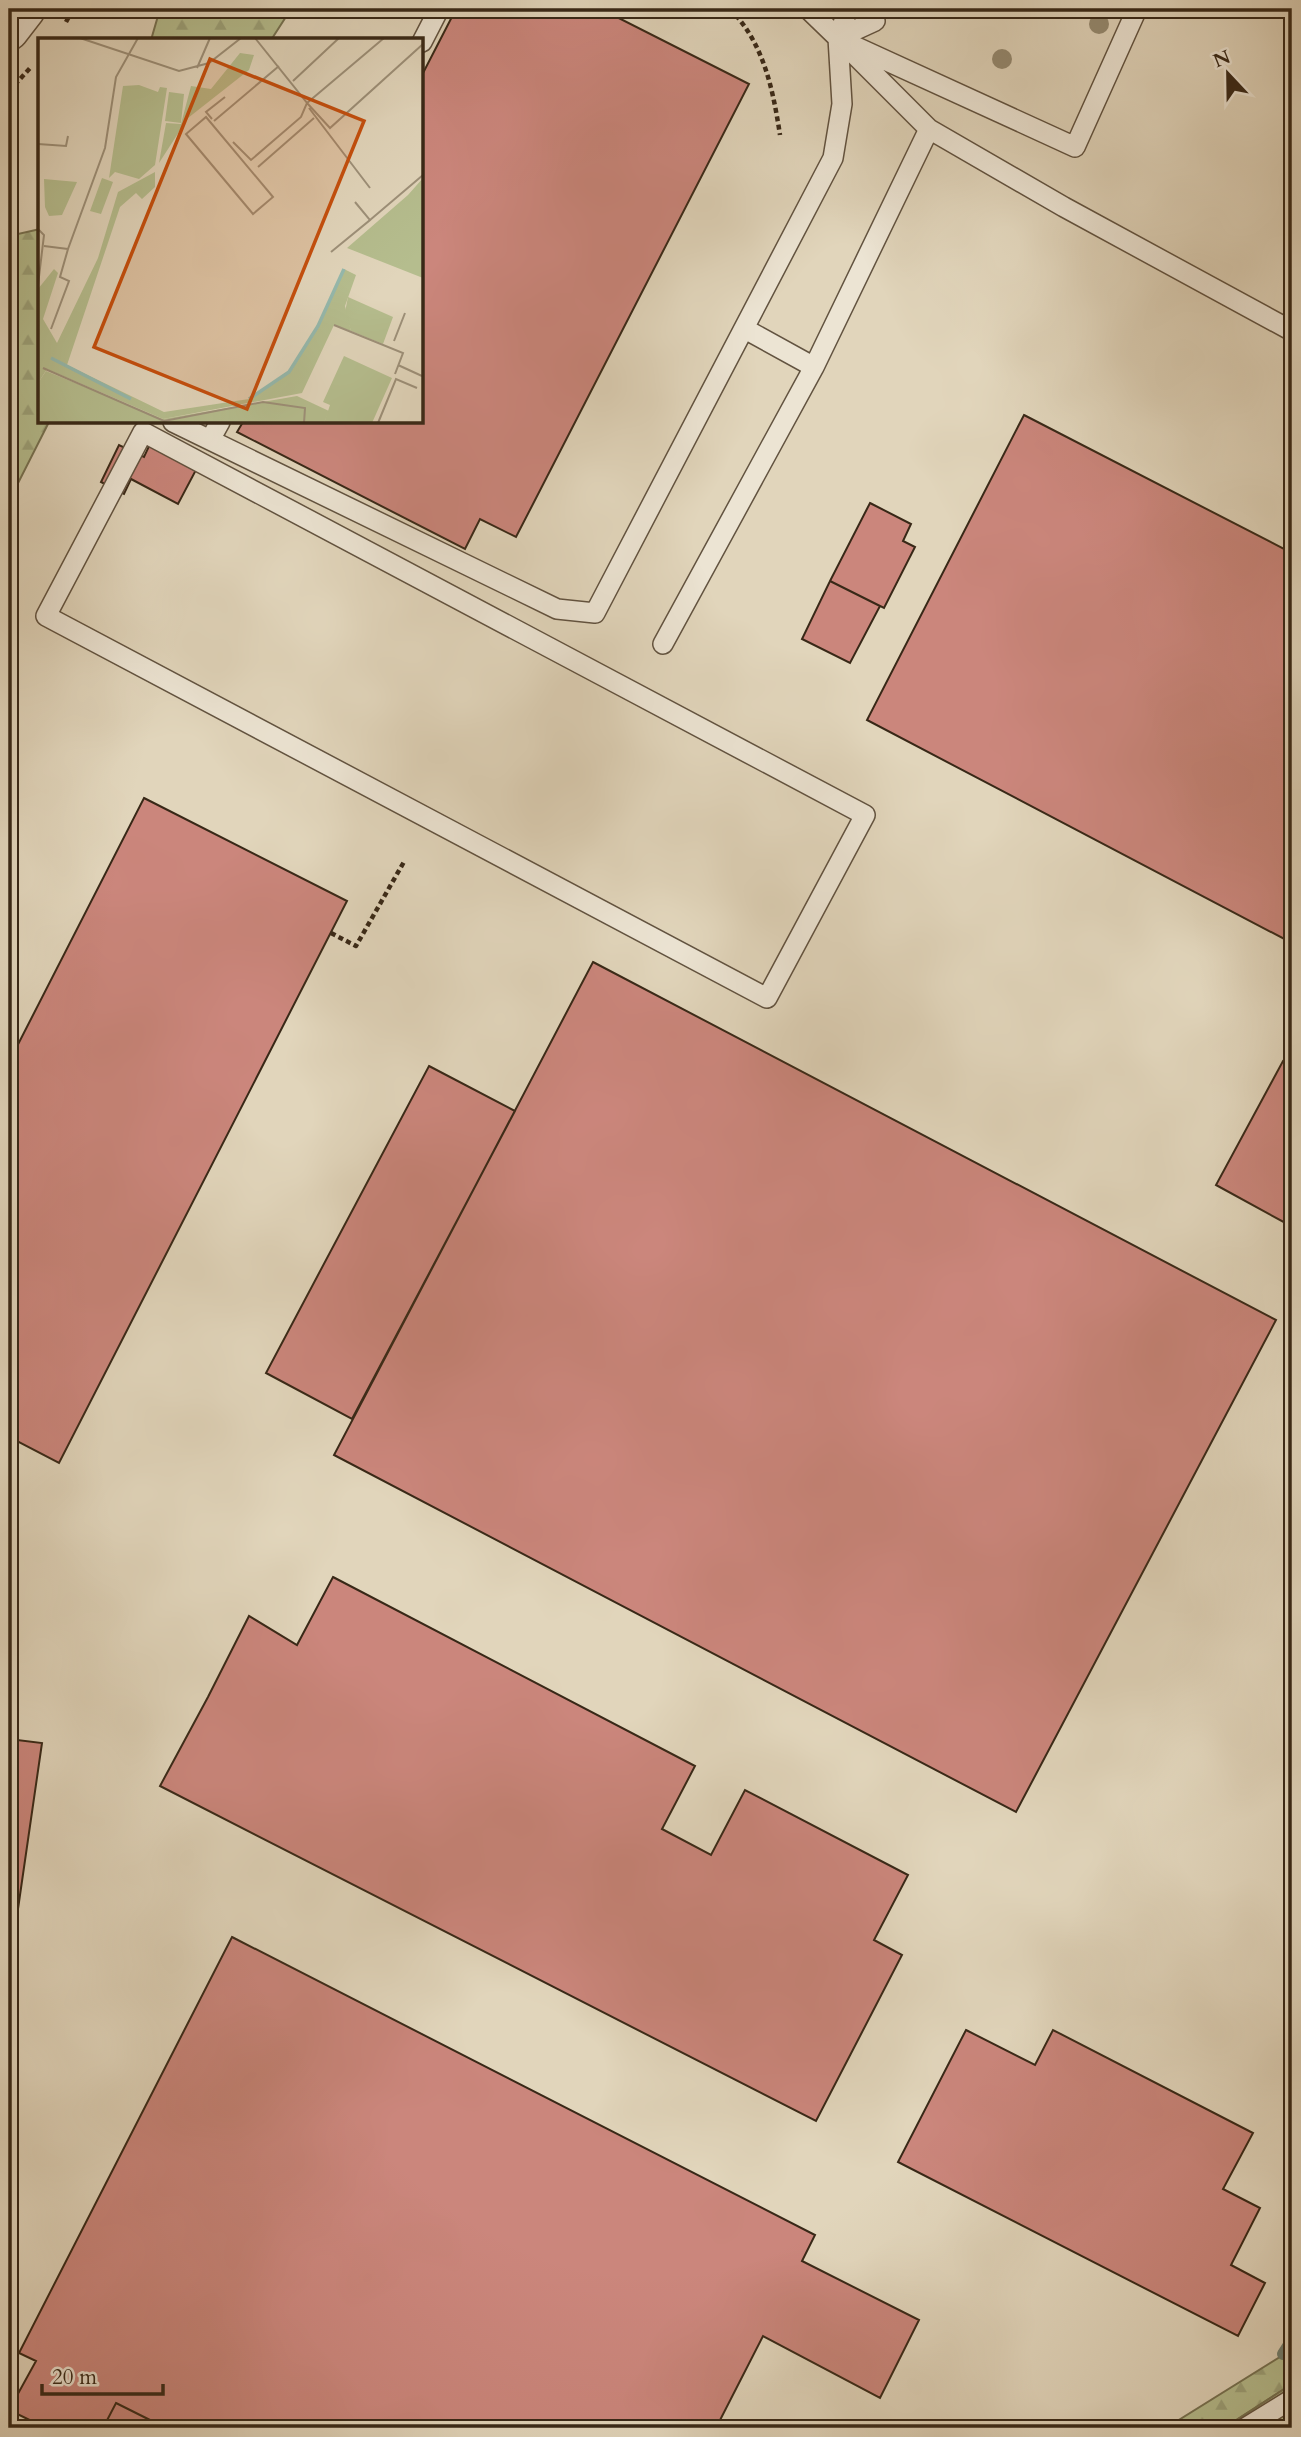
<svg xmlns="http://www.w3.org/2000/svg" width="1301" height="2437" viewBox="0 0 1301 2437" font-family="Cardo,serif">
  <defs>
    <pattern id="forest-firs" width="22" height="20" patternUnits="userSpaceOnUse" patternTransform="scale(1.75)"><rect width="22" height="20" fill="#b5bd8e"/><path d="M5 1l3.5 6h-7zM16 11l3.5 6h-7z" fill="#9ca27a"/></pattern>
    <pattern id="garden-furrows" width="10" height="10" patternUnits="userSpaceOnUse" patternTransform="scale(1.75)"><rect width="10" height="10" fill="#b5bd8e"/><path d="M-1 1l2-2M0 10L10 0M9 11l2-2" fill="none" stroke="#9ca27a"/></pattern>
  </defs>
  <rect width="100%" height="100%" fill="#e1d5bb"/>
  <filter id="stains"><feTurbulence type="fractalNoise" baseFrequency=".00286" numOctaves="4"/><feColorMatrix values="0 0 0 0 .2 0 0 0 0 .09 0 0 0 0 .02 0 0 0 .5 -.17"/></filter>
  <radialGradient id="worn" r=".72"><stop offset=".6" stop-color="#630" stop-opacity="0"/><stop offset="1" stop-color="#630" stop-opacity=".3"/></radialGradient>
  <!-- forest -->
  <path fill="url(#forest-firs)" stroke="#767252" stroke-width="2" d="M 160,9 L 291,9 L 271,40 L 151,40 Z
    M 40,229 L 40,422 L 49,422 L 13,493 L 9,520 L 9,236 Z
    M 1292,2340 L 1292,2384 L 1224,2428 L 1166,2428 L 1283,2355 Z"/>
  <!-- garden -->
  <path fill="url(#garden-furrows)" stroke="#767252" stroke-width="2" d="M 1292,2384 L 1292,2428 L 1224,2428 Z"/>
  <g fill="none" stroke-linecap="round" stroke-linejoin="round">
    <!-- stream -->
    <path stroke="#707f71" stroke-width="12" d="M 1283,2354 L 1292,2340"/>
  </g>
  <!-- building -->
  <path fill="#cb867c" stroke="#382817" stroke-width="2" d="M 456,9 L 601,9 L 749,84 L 516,537 L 480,519 L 465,549 L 237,432 L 243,422 L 422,422 L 422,75 Z
    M 1024,415 L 1292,553 L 1292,943 L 867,720 Z
    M 150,444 L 197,468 L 178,504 L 131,479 L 124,494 L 101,482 L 119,445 L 144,457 Z
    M 870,503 L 911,524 L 903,541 L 915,547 L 884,608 L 830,581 Z
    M 830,581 L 880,606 L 850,663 L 802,639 Z
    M 144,798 L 347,901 L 59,1463 L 9,1437 L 9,1062 Z
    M 593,962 L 1276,1320 L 1016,1812 L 334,1455 Z
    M 1283,1061 L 1292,1066 L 1291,1226 L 1216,1185 Z
    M 429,1066 L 515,1111 L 352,1419 L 266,1373 Z
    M 333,1577 L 695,1766 L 662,1829 L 711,1855 L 745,1790 L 908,1875 L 874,1940 L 902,1955 L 816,2121 L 160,1786 L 208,1697 L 249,1616 L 297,1645 Z
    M 9,1739 L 42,1743 L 9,1971 Z
    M 232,1937 L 815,2235 L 802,2261 L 919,2320 L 880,2398 L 763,2336 L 716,2428 L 166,2428 L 116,2403 L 103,2428 L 46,2428 L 9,2410 L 36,2361 L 19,2353 Z
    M 966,2030 L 1035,2065 L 1053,2030 L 1253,2133 L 1223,2189 L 1260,2208 L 1231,2265 L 1265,2283 L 1238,2336 L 898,2162 Z
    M 116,2403 L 166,2428 L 103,2428 Z"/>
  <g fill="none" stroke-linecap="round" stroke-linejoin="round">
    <defs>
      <path id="lane" d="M 838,38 L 929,129 L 1064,207 L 1292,331
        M 838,38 L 875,21
        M 838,38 L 848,9
        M 422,42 L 439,9
        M 852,45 L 1075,147 L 1137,9
        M 745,329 L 814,367
        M 173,422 L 557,609 L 595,613 L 833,158 L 842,104 L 838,38 L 808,9
        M 143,432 L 865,815 L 767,998 L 46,616 Z
        M 210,440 L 220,422
        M 663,644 L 814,367 L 929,129
        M 1245,2428 L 1292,2399"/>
      <path id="street" d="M 9,31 L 26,9"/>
    </defs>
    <!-- lane casing -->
    <use href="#lane" stroke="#625340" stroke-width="22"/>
    <!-- street casing -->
    <use href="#street" stroke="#625340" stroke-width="41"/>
    <!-- path -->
    <path stroke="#382817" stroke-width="4.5" stroke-dasharray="5 3.5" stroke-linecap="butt" d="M 730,9 C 764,43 773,90 780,135
      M 66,22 L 73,9
      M 9,91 L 32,66
      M 331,933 L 356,946 L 405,860
      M 1286,1055 L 1292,1059"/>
    <!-- lane -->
    <use href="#lane" stroke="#ece4d3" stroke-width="19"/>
    <!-- street -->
    <use href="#street" stroke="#ece4d3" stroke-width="38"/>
  </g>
  <!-- trees -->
  <g fill="#958a71">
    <circle cx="1099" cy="24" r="10"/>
    <circle cx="1002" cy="59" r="10"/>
  </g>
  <!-- overview -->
  <g transform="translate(38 38)">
    <rect width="385" height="385" fill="#e1d5bb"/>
    <path d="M 385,140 L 385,240 L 309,210 L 370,157 ZM 310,259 L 355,279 L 345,306 L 313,293 L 307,274 Z" fill="#b5bd8e"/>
    <path d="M 202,15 L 216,17 L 211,32 L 150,80 L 121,125 L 128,85 L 143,86 L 153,48 L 173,51 ZM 117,134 L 117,149 L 104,161 L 98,155 L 82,169 L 29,327 L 126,374 L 211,361 L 251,334 L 280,288 L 306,231 L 318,237 L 307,268 L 313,293 L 296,287 L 264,355 L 125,381 L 9,331 L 0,345 L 0,251 L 16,231 L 20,235 L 5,281 L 19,305 L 60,220 L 80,154 ZM 306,318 L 354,340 L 334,385 L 286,385 L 292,367 L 285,364 Z" fill="#b5bd8e"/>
    <path d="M 64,140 L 75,144 L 63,176 L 52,173 ZM 6,141 L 39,144 L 24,177 L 11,178 L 7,169 ZM 0,292 L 19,306 L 0,345 Z" fill="#b5bd8e"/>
    <path d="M 8,333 L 125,381 L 259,358 L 291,373 L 286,385 L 0,385 L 0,345 Z" fill="#b5bd8e"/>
    <path d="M 101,47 L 120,54 L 122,49 L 129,50 L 117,127 L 101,141 L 77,134 L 71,140 L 85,48 ZM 131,54 L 146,56 L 143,85 L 127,83 Z" fill="#b5bd8e"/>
    <path fill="none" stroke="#95b9ad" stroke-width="3.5" d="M 13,320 L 93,361M 211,361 L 251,334 L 280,288 L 306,231"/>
    <path fill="none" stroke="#9d9079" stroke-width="2" d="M 42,0 L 141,33 L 171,25 L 203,0M 159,30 L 172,0M 255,43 L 301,0M 269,65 L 292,90 L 385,6M 269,65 L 346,0M 271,70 L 332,150M 168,79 L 235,159 L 215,176 L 148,96 ZM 174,81 L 168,74 L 187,59M 176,83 L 241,28M 195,104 L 213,122 L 263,79 L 269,65 L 217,0M 0,106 L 28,108 L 30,98M 220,129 L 276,80M 332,182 L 385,137M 0,191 L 6,197 L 0,247M 6,208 L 30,211M 293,214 L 332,182 L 317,164M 296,287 L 365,315 L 357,336M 13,291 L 31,243 L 22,239 L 30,211 L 67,110 L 78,39 L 100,0M 356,303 L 367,275M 360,327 L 384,338M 5,330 L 126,383 L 225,364 L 267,370 L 266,385M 340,385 L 358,341 L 379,350"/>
    <path fill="#c54f0e" fill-opacity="0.15" stroke="#c54f0e" stroke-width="3.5" d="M 172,21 L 326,83 L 209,371 L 56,309 Z"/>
    <rect width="385" height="385" fill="none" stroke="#382817" stroke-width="3.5"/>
  </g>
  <!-- margin -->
  <rect width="1301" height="2437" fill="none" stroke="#e1d5bb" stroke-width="35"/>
  <rect x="10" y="10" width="1280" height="2416" fill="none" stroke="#382817" stroke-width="3.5"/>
  <rect x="18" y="18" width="1266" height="2402" fill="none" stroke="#382817" stroke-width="2"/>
  <!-- north arrow -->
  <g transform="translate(1228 74) rotate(338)" stroke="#ece4d3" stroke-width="5" paint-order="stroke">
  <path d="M0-5L12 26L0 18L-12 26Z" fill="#382817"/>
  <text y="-10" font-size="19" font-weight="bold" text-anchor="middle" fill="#382817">N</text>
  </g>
  <!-- scale -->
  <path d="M42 2384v10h121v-10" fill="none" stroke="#382817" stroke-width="3.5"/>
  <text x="52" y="2384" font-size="21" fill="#382817" stroke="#ece4d3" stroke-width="5" paint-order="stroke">20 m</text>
  <rect width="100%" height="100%" filter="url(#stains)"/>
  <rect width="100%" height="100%" fill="url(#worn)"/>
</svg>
